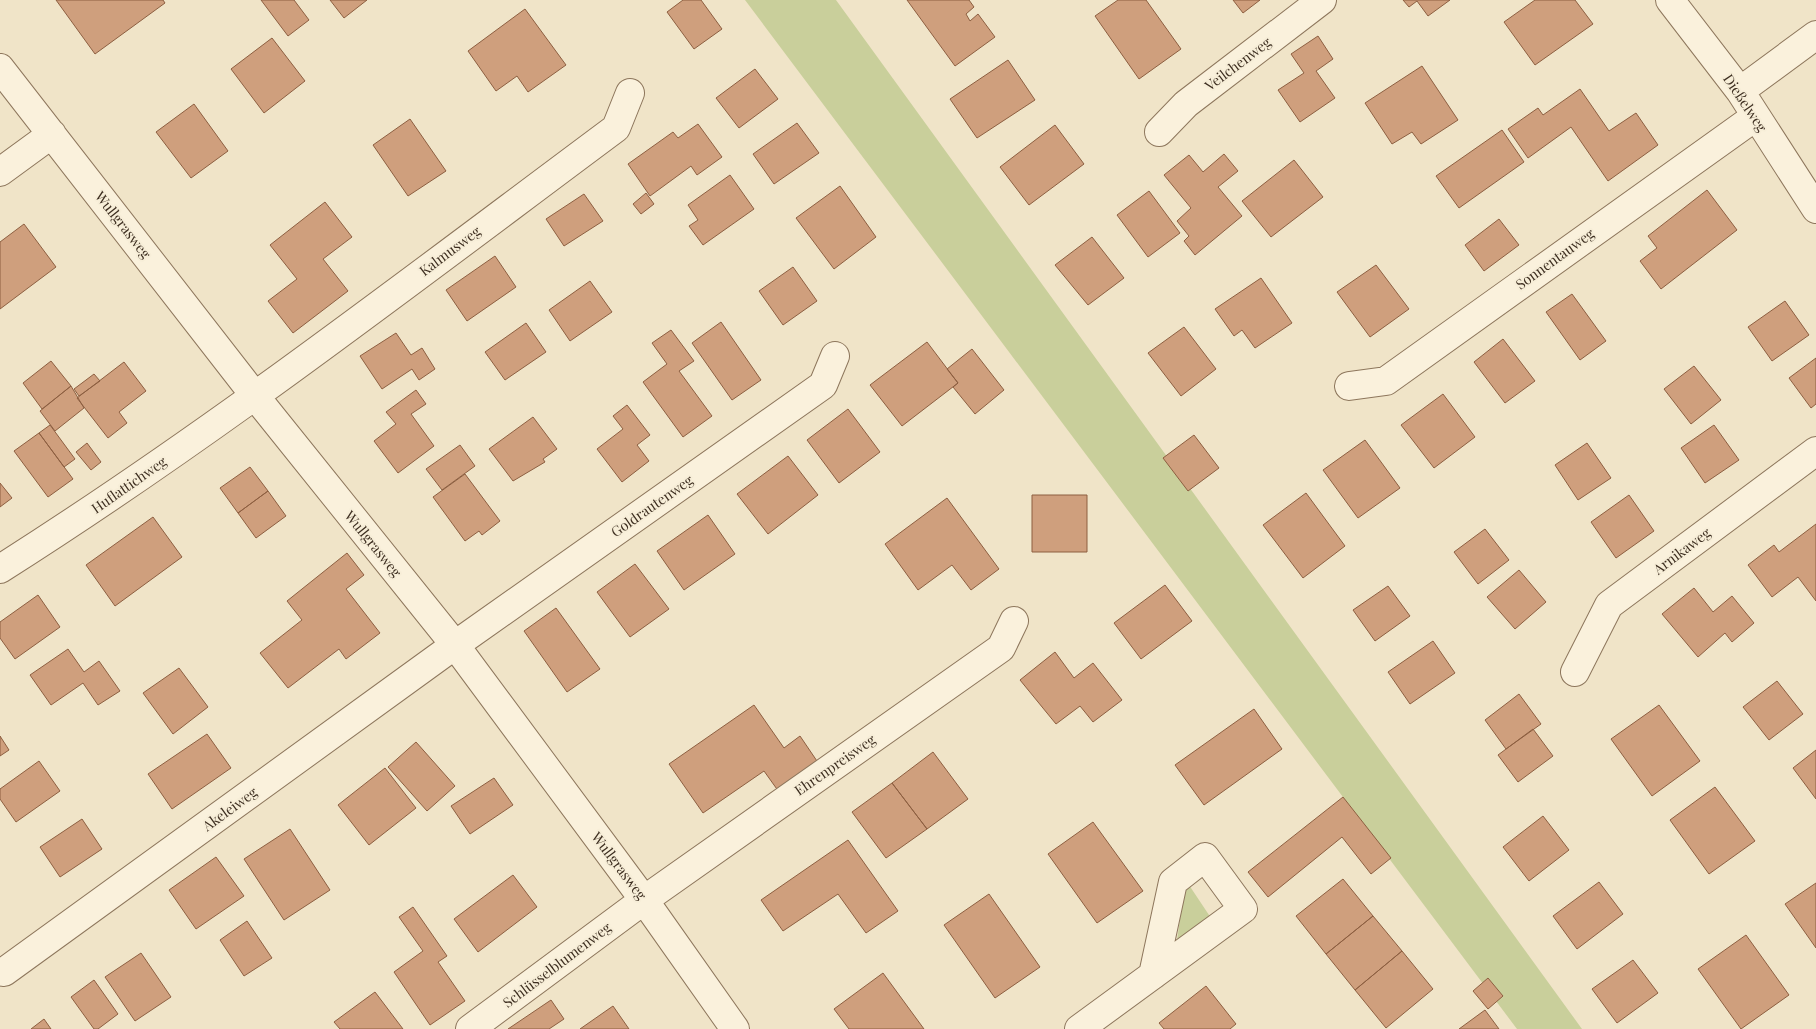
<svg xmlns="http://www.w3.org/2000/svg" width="1816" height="1029" viewBox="0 0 1816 1029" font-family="'Playfair Display',serif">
  <rect width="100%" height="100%" fill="#f0e4c8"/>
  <!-- green -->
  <path fill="#c9cf9b" d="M 745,0 L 836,0 L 1582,1029 L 1517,1029 Z
    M 1189,885 L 1213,921 L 1176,948 L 1184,889 Z"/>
  <!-- building -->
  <path fill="#cf9f7d" stroke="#8d5f41" d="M 56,0 L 163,0 L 165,3 L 95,54 Z
    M 261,0 L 294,0 L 309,20 L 288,36 Z
    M 330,0 L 367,0 L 344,18 Z
    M 683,0 L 701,0 L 722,29 L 694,49 L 667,12 Z
    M 907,0 L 969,0 L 974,7 L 966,14 L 970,21 L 978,14 L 995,37 L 955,66 Z
    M 1118,0 L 1146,0 L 1181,49 L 1139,79 L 1095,16 Z
    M 1233,0 L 1260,0 L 1243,13 Z
    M 1403,0 L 1450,0 L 1428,16 L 1417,1 L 1409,7 Z
    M 1535,0 L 1575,0 L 1593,24 L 1535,65 L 1504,22 Z
    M 525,9 L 566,65 L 528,92 L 517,76 L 496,91 L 468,51 Z
    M 1318,36 L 1333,59 L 1316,71 L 1335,98 L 1300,122 L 1278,90 L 1304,73 L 1291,54 Z
    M 272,38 L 305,81 L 264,113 L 231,69 Z
    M 1008,60 L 1035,100 L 977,138 L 950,99 Z
    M 1422,66 L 1458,120 L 1421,144 L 1412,132 L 1392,144 L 1365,103 Z
    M 755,69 L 778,99 L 739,128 L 716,98 Z
    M 1580,89 L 1609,131 L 1636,113 L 1658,145 L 1608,181 L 1571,127 L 1528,158 L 1508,129 L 1538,108 L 1543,115 Z
    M 194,104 L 228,151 L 191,178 L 156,132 Z
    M 410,119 L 446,171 L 408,196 L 373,145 Z
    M 797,123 L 819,153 L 774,184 L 753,154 Z
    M 698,124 L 722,157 L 697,175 L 691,166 L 650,196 L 628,164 L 673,132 L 678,138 Z
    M 1055,125 L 1084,164 L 1029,205 L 1000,167 Z
    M 1502,130 L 1524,162 L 1459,208 L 1436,176 Z
    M 1224,154 L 1238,171 L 1218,187 L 1242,216 L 1195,255 L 1184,241 L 1189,236 L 1177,221 L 1191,208 L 1164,175 L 1189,155 L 1203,172 Z
    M 1294,160 L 1323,197 L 1271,237 L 1242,201 Z
    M 730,175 L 754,209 L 703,245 L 689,226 L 698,220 L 688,205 Z
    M 840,186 L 876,237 L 834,269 L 796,218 Z
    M 1707,190 L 1737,230 L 1661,289 L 1640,261 L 1657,248 L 1648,236 Z
    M 1149,191 L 1180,233 L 1148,257 L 1117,215 Z
    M 646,193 L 654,204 L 641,214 L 633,204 Z
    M 584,194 L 603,221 L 564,246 L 546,219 Z
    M 325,202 L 352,237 L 323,259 L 348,291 L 293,333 L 268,301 L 297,279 L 270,245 Z
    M 1499,219 L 1519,245 L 1484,271 L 1465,245 Z
    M 24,224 L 56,267 L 0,309 L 0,242 Z
    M 1092,237 L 1124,278 L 1088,305 L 1055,265 Z
    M 495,256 L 516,287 L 467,321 L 446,290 Z
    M 1376,265 L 1409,309 L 1370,337 L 1337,292 Z
    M 793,267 L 817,301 L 783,325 L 759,291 Z
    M 1261,278 L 1292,323 L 1255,348 L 1242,330 L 1234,336 L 1215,309 Z
    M 590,281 L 612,312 L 570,341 L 549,310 Z
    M 1572,294 L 1606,341 L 1580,360 L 1546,312 Z
    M 1785,301 L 1809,335 L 1772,361 L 1748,327 Z
    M 721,322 L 761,380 L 732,400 L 692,343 Z
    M 526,323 L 546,352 L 505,380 L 485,352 Z
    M 1184,327 L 1216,369 L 1181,396 L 1148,353 Z
    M 671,330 L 694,361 L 679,371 L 712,416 L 683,437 L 643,382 L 667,364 L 652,343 Z
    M 396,333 L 411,355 L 422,348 L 435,369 L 419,380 L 412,369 L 382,389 L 360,356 Z
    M 1503,339 L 1535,381 L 1505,403 L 1474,362 Z
    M 927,342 L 958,383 L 902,426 L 870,385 Z
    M 972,349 L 1004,390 L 975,414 L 953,387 L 958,383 L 947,369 Z
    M 1816,358 L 1816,404 L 1811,408 L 1789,378 Z
    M 51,361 L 71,386 L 42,409 L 23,383 Z
    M 124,362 L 146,391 L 119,412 L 127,423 L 108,438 L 77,398 Z
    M 1694,366 L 1721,400 L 1691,424 L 1664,389 Z
    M 94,374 L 100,381 L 79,396 L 74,389 Z
    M 71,386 L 84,408 L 55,431 L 40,411 Z
    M 416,390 L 426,404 L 411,414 L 434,446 L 398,473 L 374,441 L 396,424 L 386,412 Z
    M 1443,394 L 1475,437 L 1434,468 L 1401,425 Z
    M 627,405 L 650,435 L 637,445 L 649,461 L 622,482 L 597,449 L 623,429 L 613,416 Z
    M 848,409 L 880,452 L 839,483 L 807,440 Z
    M 533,417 L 557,449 L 543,459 L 545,462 L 513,481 L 489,449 Z
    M 50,425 L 75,459 L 64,467 L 39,433 Z
    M 1714,425 L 1739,460 L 1705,483 L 1681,448 Z
    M 39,433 L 73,479 L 48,497 L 14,451 Z
    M 1194,435 L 1219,468 L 1188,491 L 1163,458 Z
    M 1365,440 L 1400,488 L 1358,518 L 1323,470 Z
    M 87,443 L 101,462 L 91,470 L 76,452 Z
    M 1587,443 L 1611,478 L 1578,500 L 1555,465 Z
    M 460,445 L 475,466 L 442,490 L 426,469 Z
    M 788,456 L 818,495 L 768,534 L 737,494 Z
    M 250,467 L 268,491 L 238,513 L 220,488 Z
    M 465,474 L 500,521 L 482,535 L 479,531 L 465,541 L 433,497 Z
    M 0,483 L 12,498 L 0,507 Z
    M 268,491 L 286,516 L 256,538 L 238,513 Z
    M 1306,493 L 1345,546 L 1303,578 L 1263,525 Z
    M 1032,495 L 1087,495 L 1087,552 L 1032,552 Z
    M 1629,495 L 1654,531 L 1616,558 L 1591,522 Z
    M 947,498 L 999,569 L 971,590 L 952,565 L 918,590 L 885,544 Z
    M 708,515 L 735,554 L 684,590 L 657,551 Z
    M 153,517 L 182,557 L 115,606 L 86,565 Z
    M 1816,524 L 1816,601 L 1798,577 L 1772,597 L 1748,565 L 1774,545 L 1779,552 Z
    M 1485,529 L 1509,560 L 1478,584 L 1454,552 Z
    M 347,553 L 364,575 L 346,589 L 380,633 L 346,659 L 339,649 L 288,688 L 260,653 L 302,620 L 287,601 Z
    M 635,564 L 669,609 L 630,637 L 597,592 Z
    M 1519,570 L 1546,602 L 1515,629 L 1487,597 Z
    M 1165,585 L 1192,621 L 1141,659 L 1114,623 Z
    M 1388,586 L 1410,616 L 1375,641 L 1353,610 Z
    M 1694,588 L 1713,612 L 1732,596 L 1754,623 L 1732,642 L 1725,633 L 1698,657 L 1662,614 Z
    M 38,595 L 60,627 L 15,659 L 0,638 L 0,622 Z
    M 556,608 L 600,669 L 567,692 L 524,631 Z
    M 1433,641 L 1455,673 L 1410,704 L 1388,672 Z
    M 68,649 L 84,672 L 99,661 L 120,691 L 98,705 L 83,683 L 51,705 L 30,675 Z
    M 1055,652 L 1074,678 L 1093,663 L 1122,700 L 1093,722 L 1080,706 L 1056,724 L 1020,680 Z
    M 179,668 L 208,707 L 173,734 L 143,693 Z
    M 1777,681 L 1803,714 L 1769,740 L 1743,707 Z
    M 1519,694 L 1541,724 L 1506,749 L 1485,720 Z
    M 754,705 L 784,748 L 800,736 L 819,764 L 779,792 L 764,771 L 703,813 L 669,764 Z
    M 1659,705 L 1700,761 L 1652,796 L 1611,739 Z
    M 1254,709 L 1282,749 L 1204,805 L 1175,765 Z
    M 1533,729 L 1553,756 L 1518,782 L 1498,755 Z
    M 207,734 L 231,768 L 172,809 L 148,774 Z
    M 0,736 L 9,750 L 0,756 Z
    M 416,742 L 455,786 L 427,811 L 388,767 Z
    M 1816,750 L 1816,799 L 1793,768 Z
    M 933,752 L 968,799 L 927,829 L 892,783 Z
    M 39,761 L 60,791 L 16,822 L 0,799 L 0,789 Z
    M 385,768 L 416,808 L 369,845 L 338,805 Z
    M 494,778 L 513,805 L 470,834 L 451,806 Z
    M 892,783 L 927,829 L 886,858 L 852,812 Z
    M 1715,787 L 1755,841 L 1709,874 L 1670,820 Z
    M 1343,797 L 1391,858 L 1371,874 L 1342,837 L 1268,897 L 1248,872 Z
    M 1543,816 L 1569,850 L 1529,881 L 1503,847 Z
    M 82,819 L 102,849 L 60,877 L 40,847 Z
    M 1093,822 L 1143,891 L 1097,923 L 1048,854 Z
    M 290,829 L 330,890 L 284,920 L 244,859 Z
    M 848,840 L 898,911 L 866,933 L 838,894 L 783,931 L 761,900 Z
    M 216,857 L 244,896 L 196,929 L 169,890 Z
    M 513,875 L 537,907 L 478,952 L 454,919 Z
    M 1343,879 L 1373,916 L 1326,954 L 1296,916 Z
    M 1599,882 L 1623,914 L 1577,949 L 1553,916 Z
    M 1816,883 L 1816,948 L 1785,904 Z
    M 989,894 L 1040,967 L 995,998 L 944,925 Z
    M 413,907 L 447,956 L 438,962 L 465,1001 L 430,1025 L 394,972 L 423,951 L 399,917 Z
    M 1373,916 L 1402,951 L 1355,990 L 1326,954 Z
    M 247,921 L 272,958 L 244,976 L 220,940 Z
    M 1746,935 L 1789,995 L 1741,1029 L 1698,969 Z
    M 1402,951 L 1433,989 L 1386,1028 L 1355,990 Z
    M 141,953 L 171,997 L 135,1021 L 105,977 Z
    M 1633,960 L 1658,993 L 1617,1023 L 1592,989 Z
    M 883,973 L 924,1029 L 849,1029 L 834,1009 Z
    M 1488,978 L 1503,996 L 1488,1009 L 1473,991 Z
    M 94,980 L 118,1014 L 98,1029 L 94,1029 L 71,997 Z
    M 1206,986 L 1236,1024 L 1230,1029 L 1164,1029 L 1159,1023 Z
    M 375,992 L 403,1029 L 340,1029 L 334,1022 Z
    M 551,1000 L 564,1019 L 549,1029 L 508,1029 Z
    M 613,1006 L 629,1029 L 580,1029 Z
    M 1485,1010 L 1499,1029 L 1459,1029 Z
    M 44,1019 L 51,1029 L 31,1029 Z"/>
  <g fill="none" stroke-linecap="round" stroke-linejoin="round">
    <defs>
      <path id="minor" d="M 1670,0 L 1740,91 L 1816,209
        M 0,68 L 255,396 L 455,645 L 644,900 L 735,1029
        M 1740,91 L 1816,35
        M 1159,132 L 1186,104 L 1322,0
        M 0,172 L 52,134
        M 1349,386 L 1386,381 L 1755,117
        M 0,569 C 213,434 413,279 616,128 L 630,93
        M 1575,672 L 1609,605 L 1816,451
        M 4,972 L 455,645 L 823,385 L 835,356
        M 470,1029 L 644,900 L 1001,648 L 1014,621
        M 1079,1029 L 1243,909 L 1205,857 L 1173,882 L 1153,975"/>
    </defs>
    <!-- minor casing -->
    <use href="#minor" stroke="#8d765c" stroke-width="30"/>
    <!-- minor -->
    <use href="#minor" stroke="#faf1dc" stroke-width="28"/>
  </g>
  <g text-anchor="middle" stroke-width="4" stroke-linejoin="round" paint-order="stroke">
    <!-- street labels -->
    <g font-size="14" fill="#3d2e20" stroke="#f7eed8">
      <text transform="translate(1238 64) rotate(-37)" y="5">Veilchenweg</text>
      <text transform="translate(1745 103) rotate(56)" y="5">Dießelweg</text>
      <text transform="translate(123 225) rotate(52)" y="5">Wullgrasweg</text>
      <text transform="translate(450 251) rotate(-37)" y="5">Kalmusweg</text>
      <text transform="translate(1555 259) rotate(-36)" y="5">Sonnentauweg</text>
      <text transform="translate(129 485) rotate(-35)" y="5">Huflattichweg</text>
      <text transform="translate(652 506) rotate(-35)" y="5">Goldrautenweg</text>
      <text transform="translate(373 544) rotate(51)" y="5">Wullgrasweg</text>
      <text transform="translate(1682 551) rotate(-37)" y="5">Arnikaweg</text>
      <text transform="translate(835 765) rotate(-35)" y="5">Ehrenpreisweg</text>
      <text transform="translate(230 809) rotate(-36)" y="5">Akeleiweg</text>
      <text transform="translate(619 866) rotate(53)" y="5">Wullgrasweg</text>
      <text transform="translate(557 965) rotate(-37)" y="5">Schlüsselblumenweg</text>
    </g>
  </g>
</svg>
